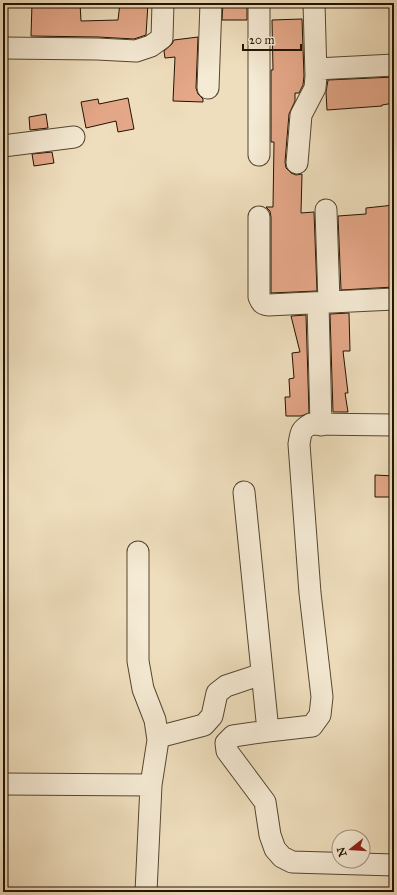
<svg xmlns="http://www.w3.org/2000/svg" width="397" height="895" viewBox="0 0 397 895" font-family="'IM FELL Great Primer',serif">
  <rect width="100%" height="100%" fill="#efdebd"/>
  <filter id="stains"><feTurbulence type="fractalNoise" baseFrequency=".005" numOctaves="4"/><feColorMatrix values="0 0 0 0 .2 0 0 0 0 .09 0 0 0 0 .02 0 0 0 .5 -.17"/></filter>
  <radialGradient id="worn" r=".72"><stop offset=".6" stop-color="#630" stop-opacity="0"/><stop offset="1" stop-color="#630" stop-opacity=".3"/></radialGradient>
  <!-- building -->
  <path fill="#e4a788" stroke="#211301" d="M 32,3 L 80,3 L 81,21 L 118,20 L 120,3 L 148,3 L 146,35 L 134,39 L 98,37 L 31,36 Z
    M 223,3 L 247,3 L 247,20 L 222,20 Z
    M 302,19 L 304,76 L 303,85 L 299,93 L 295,93 L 295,101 L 289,114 L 285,162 L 286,168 L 291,173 L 296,175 L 302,174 L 301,213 L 314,212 L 317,291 L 271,293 L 271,217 L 270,211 L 266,207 L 273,207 L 274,142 L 271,142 L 271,70 L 273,70 L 272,20 Z
    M 198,37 L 196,88 L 198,94 L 203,99 L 203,102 L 173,101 L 175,57 L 165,58 L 164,51 L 172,44 L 174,40 Z
    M 394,77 L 394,103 L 382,105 L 382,106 L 327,110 L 326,92 L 328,80 Z
    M 128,98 L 134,129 L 118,132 L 116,121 L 86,128 L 81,102 L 98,99 L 99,104 Z
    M 46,114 L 48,128 L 30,130 L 29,117 Z
    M 52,152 L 54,163 L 34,166 L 32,154 Z
    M 394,205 L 394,287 L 341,290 L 338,216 L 366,214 L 366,208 Z
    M 349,313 L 350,351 L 343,351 L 348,393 L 345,393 L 348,412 L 333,412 L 330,314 Z
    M 306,315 L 309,413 L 301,416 L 286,416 L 285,397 L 290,397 L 289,379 L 294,378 L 292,353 L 300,352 L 291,316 Z
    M 375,475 L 394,476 L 394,497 L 375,497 Z"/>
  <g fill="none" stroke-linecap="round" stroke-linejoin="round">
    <defs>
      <path id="street" d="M 3,48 L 97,49 L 136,51 L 151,46 L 162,38 L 163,3
        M 316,69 L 394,65
        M 208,88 L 211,3
        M 3,146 L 74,137
        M 259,155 L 259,3
        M 297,163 L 301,115 L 315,88 L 316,76 L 314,3
        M 326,210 L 329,302
        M 259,217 L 259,297 C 261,302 262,304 268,305 L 394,299
        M 318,303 L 321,425
        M 394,425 L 311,424 C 300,430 301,433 299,444 L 310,593 L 322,697 L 320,715 L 312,726 L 268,731 L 233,736 L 226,743 L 227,751 L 265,802 L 270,835 L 275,849 L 282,857 L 292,862 L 394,865
        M 244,492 L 268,731
        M 138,552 L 138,661 L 143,689 L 155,720 L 158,740 L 151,785
        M 158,737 L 204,725 L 212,716 L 217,693 L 226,686 L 262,674
        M 3,784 L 151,785 L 146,892"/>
    </defs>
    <!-- street casing -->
    <use href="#street" stroke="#544630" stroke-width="23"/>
    <!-- street -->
    <use href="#street" stroke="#f5ead4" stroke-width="21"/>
  </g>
  <!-- margin -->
  <rect width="397" height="895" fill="none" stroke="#efdebd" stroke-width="16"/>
  <rect x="4" y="4" width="389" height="887" fill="none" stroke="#211301" stroke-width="2"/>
  <rect x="8" y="8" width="381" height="879" fill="none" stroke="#211301"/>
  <!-- north arrow -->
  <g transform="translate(351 849) rotate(253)"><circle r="19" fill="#f5ead4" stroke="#a09480"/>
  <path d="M0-3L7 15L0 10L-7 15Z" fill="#8f2418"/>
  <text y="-6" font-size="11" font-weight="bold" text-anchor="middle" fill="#211301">N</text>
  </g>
  <!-- scale -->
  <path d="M243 44v6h58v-6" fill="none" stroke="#211301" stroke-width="2"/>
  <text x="249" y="44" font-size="12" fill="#211301" stroke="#f5ead4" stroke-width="3" paint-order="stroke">20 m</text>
  <rect width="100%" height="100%" filter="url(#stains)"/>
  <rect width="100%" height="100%" fill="url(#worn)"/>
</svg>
